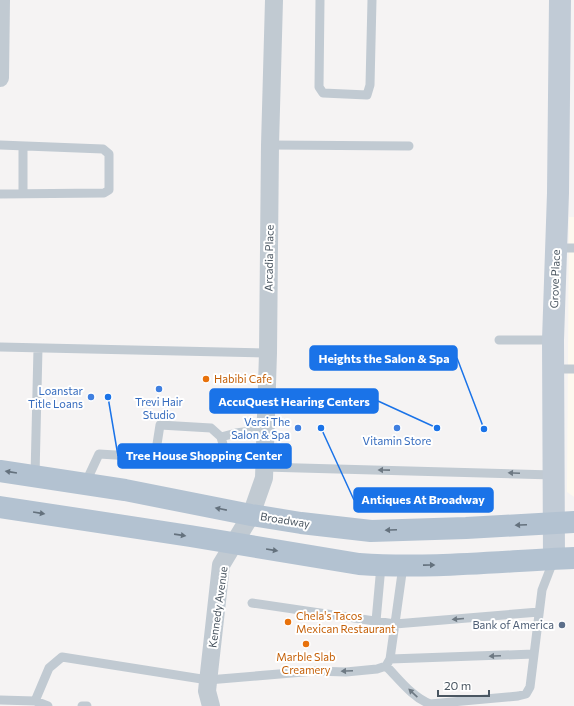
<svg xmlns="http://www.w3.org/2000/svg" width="574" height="706" viewBox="0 0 574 706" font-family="Commissioner,sans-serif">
  <rect width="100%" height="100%" fill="#f5f3f3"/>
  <!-- commercial -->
  <path fill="#fdf9ef" d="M 569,217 L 574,217 L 574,497 L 567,492 Z"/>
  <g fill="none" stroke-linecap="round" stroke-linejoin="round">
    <!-- lane -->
    <path stroke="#c1cad2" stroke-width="9" d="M 320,0 L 319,87 L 323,93 L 367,95 L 370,85 L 372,0
      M 0,145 L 103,149 L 109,154 L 109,190 L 104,193 L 0,194
      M 270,145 L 409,146
      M 23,194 L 23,146
      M 556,248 L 574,248
      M 499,340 L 553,340
      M 0,347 L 268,353
      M 553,369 L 574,369
      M 221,437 L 236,433 L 265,429
      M 264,467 L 553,475
      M 35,476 L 38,348
      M 85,484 L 99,454 L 213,461 L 222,456 L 224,448 L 221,437 L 211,428 L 160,425 L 155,457
      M 252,603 L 395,624 L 539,612
      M 376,621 L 381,566
      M 390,659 L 534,654
      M 386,666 C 399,679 412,697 430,704 L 518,696 L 526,694 L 530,687 L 542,590 L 554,559
      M 0,700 L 35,701 L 49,668 L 62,657 L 208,680 L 315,671 L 346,672 L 377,669 L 386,666 L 390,659 L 403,566
      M 35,701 L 48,706
      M 82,706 L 87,706"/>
    <!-- street -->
    <path stroke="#c1cad2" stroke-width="18" d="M 0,78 L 1,0
      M 211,706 L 207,691 L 221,565 L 251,515 L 264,478 L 268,353 L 270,145 L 274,0"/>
    <!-- secondary -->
    <path stroke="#c1cbd6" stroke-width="22" d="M 554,558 L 553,340 L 558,193 L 560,0"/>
    <!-- primary -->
    <path stroke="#b3c2d1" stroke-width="22" d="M 0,471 L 125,490 L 251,515 L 301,523 L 371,531 L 466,528 L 574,522
      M 0,507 L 190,536 L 359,564 C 431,569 502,561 574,558"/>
  </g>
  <!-- one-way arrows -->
  <defs><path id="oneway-solid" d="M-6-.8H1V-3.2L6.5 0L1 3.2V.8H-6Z"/></defs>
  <g fill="#6e7983">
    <use href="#oneway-solid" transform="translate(384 470) rotate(-179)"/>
    <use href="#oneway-solid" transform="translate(514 473) rotate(-178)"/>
    <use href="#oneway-solid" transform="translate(458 619) rotate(175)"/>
    <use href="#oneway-solid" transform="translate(495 656) rotate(178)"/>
    <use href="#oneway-solid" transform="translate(347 671) rotate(178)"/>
    <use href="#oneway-solid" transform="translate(413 693) rotate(-137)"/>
  </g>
  <g fill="#64717d">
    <use href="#oneway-solid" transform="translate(11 472) rotate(-171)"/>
    <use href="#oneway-solid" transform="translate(221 509) rotate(-169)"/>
    <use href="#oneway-solid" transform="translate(39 513) rotate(9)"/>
    <use href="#oneway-solid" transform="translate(521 525) rotate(177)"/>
    <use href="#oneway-solid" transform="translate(391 530) rotate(178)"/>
    <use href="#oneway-solid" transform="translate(180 535) rotate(8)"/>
    <use href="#oneway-solid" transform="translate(272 550) rotate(9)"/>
    <use href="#oneway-solid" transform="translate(429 565) rotate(-1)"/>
  </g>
  <!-- markers -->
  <g fill="#e8710a" stroke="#fff" stroke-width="1.5">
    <circle cx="206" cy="379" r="4"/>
    <circle cx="288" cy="622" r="4"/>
    <circle cx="306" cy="644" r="4"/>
  </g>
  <g fill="#3f7fe0" stroke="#fff" stroke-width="1.5">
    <circle cx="159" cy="389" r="4"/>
    <circle cx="91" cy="397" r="4"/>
    <circle cx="298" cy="428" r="4"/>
    <circle cx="397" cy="428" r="4"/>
  </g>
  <circle fill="#5c6f8a" stroke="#fff" stroke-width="1.5" cx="562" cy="625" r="4"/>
  <g text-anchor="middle" stroke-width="4" stroke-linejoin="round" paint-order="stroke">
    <!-- street labels -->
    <g font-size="11" fill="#4a5661" stroke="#fff">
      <text transform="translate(269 258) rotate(-89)" y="4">Arcadia Place</text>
      <text transform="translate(555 279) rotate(-88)" y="4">Grove Place</text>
      <text transform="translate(285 520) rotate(9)" y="4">Broadway</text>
      <text transform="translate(218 607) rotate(-82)" y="4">Kennedy Avenue</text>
    </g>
    <!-- food labels -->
    <g font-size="11" fill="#c56008" stroke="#fff" text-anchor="start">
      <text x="214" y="383">Habibi Cafe</text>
      <text x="296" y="620">Chela's Tacos<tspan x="296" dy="13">Mexican Restaurant</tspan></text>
      <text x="306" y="661" text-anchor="middle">Marble Slab<tspan x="306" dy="13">Creamery</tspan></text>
    </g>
    <!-- shop labels -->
    <g font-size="11" fill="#366cbe" stroke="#fff" text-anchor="end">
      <text x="83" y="395">Loanstar<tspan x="83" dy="13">Title Loans</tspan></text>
      <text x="159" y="406" text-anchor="middle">Trevi Hair<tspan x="159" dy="13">Studio</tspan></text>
      <text x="290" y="426">Versi The<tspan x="290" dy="13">Salon &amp; Spa</tspan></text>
      <text x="397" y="445" text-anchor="middle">Vitamin Store</text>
    </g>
    <!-- service labels -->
    <g font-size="11" fill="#4e5e75" stroke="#fff" text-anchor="end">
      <text x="554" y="629">Bank of America</text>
    </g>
  </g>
  <!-- callouts -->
  <path fill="none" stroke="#1a73e8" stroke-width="1.5" d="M484 429L457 358M437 428L378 401M108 397L118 456M321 428L354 500"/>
  <g fill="#1a73e8" stroke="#fff" stroke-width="1.5">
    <circle cx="484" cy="429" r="4"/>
    <circle cx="437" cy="428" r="4"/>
    <circle cx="108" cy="397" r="4"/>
    <circle cx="321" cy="428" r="4"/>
  </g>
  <g fill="#1a73e8" stroke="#1a73e8" stroke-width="1.5">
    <rect x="310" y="346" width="147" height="24" rx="4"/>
    <rect x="210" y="389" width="168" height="24" rx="4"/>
    <rect x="118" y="444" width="173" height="24" rx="4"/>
    <rect x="354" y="488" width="139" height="24" rx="4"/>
  </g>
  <g font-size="12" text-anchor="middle" font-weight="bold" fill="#fff">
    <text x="384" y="363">Heights the Salon &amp; Spa</text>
    <text x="294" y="406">AccuQuest Hearing Centers</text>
    <text x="204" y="460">Tree House Shopping Center</text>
    <text x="423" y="504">Antiques At Broadway</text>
  </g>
  <!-- scale -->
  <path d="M438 690v6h51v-6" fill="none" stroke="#4a5661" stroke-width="2"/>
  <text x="444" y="690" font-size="12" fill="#4a5661" stroke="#ffffff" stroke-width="3" paint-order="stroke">20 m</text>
</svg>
